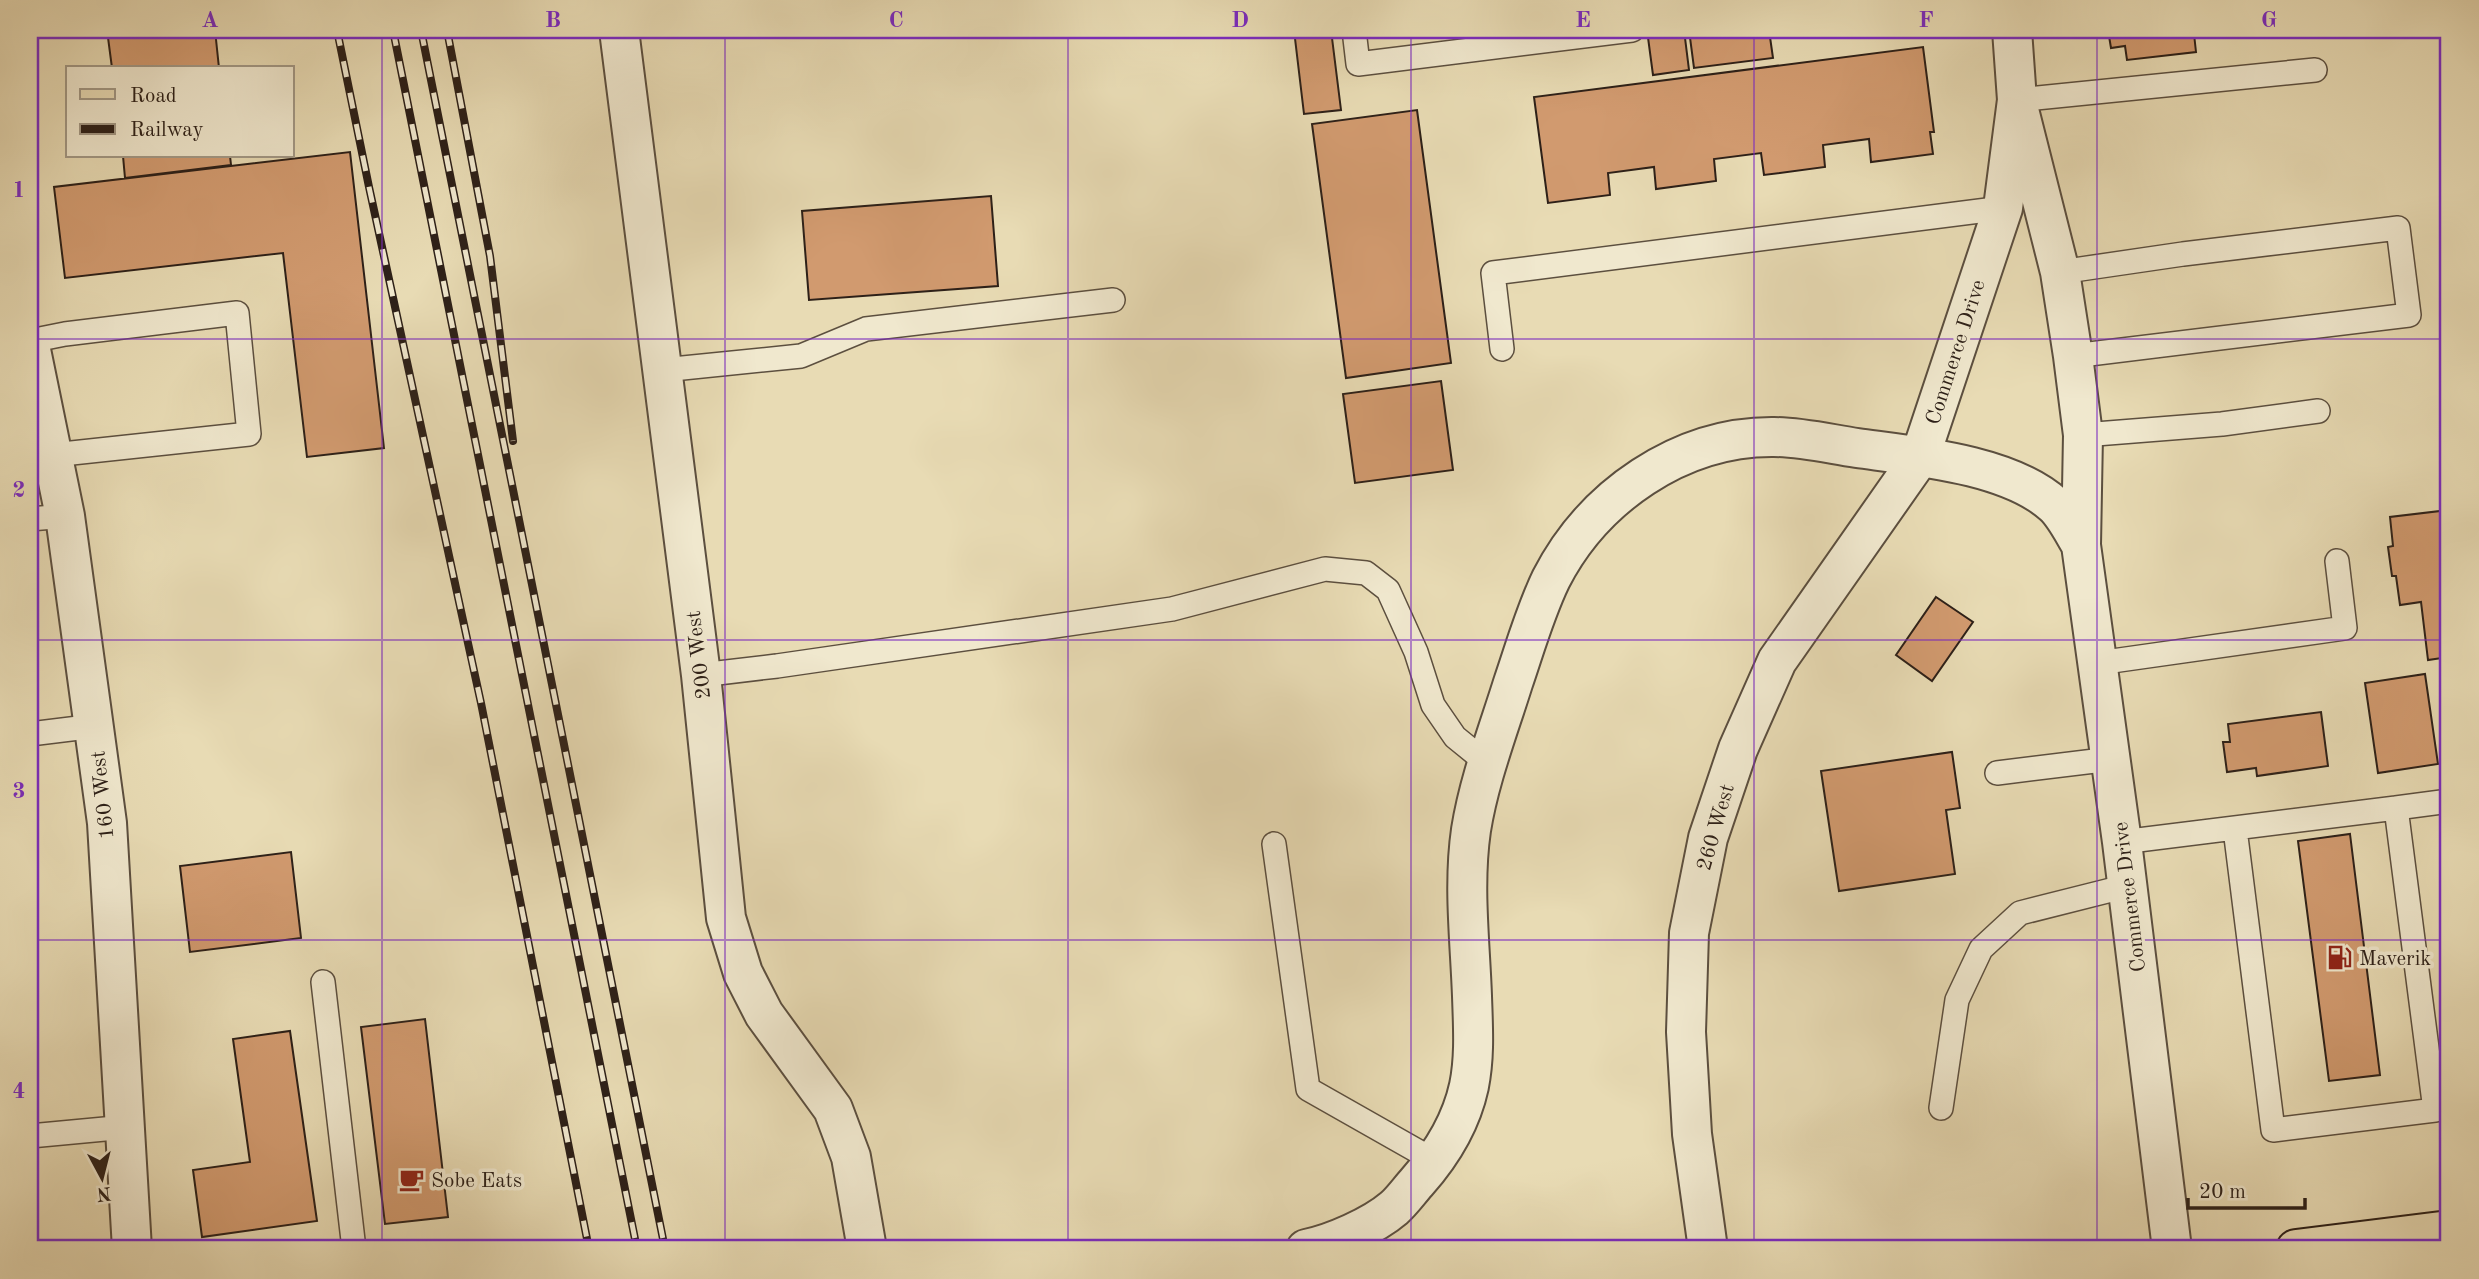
<svg xmlns="http://www.w3.org/2000/svg" width="2479" height="1279" viewBox="0 0 2479 1279" font-family="'Old Standard TT',serif">
  <rect width="100%" height="100%" fill="#e8dbb4"/>
  <filter id="stains"><feTurbulence type="fractalNoise" baseFrequency=".00286" numOctaves="4"/><feColorMatrix values="0 0 0 0 .2 0 0 0 0 .09 0 0 0 0 .02 0 0 0 .5 -.17"/></filter>
  <radialGradient id="worn" r=".72"><stop offset=".6" stop-color="#630" stop-opacity="0"/><stop offset="1" stop-color="#630" stop-opacity=".3"/></radialGradient>
  <!-- building -->
  <path fill="#d19a6f" stroke="#2d2018" stroke-width="2" d="M 107,30 L 215,30 L 219,68 L 112,68 Z
    M 1294,30 L 1331,30 L 1341,110 L 1304,114 Z
    M 1372,30 L 1419,30 L 1373,35 Z
    M 1647,30 L 1684,30 L 1689,70 L 1653,75 Z
    M 1689,30 L 1769,30 L 1773,58 L 1694,68 Z
    M 2108,30 L 2232,30 L 2194,34 L 2196,52 L 2127,60 L 2125,46 L 2111,48 Z
    M 1923,47 L 1934,132 L 1930,132 L 1933,154 L 1871,162 L 1869,139 L 1823,145 L 1825,167 L 1764,175 L 1761,153 L 1714,159 L 1716,181 L 1656,189 L 1654,167 L 1608,173 L 1610,195 L 1548,203 L 1534,97 Z
    M 1417,110 L 1451,363 L 1346,378 L 1312,124 Z
    M 350,152 L 384,448 L 307,457 L 283,253 L 65,278 L 54,187 Z
    M 123,156 L 230,156 L 231,165 L 125,178 Z
    M 991,196 L 998,286 L 809,300 L 802,211 Z
    M 1441,381 L 1453,470 L 1355,483 L 1343,394 Z
    M 2449,510 L 2449,657 L 2428,660 L 2421,602 L 2400,605 L 2396,576 L 2392,576 L 2388,547 L 2393,546 L 2390,517 Z
    M 1936,597 L 1973,622 L 1932,681 L 1896,655 Z
    M 2425,674 L 2438,764 L 2378,773 L 2365,683 Z
    M 2321,712 L 2328,766 L 2257,776 L 2256,768 L 2227,772 L 2223,742 L 2230,742 L 2228,724 Z
    M 1952,752 L 1960,808 L 1946,810 L 1955,874 L 1839,891 L 1821,771 Z
    M 2350,834 L 2380,1075 L 2329,1081 L 2298,841 Z
    M 291,852 L 301,938 L 190,952 L 180,866 Z
    M 425,1019 L 448,1217 L 385,1224 L 361,1027 Z
    M 290,1031 L 317,1221 L 202,1237 L 193,1170 L 250,1162 L 233,1039 Z"/>
  <g fill="none" stroke-linecap="round" stroke-linejoin="round">
    <defs>
      <path id="service" d="M 1354,30 L 1358,64 L 1632,30
        M 2017,100 L 2315,70
        M 2060,272 L 2183,254 L 2398,228 L 2409,315 L 2073,356
        M 30,341 L 65,334 L 237,313 L 249,434 L 53,455
        M 1502,349 L 1493,273 L 2003,208
        M 663,370 L 801,356 L 866,329 L 1113,300
        M 2083,435 L 2222,424 L 2318,411
        M 30,519 L 65,516
        M 2098,663 L 2345,628 L 2337,561
        M 701,675 L 777,666 L 1172,609 L 1325,569 L 1366,573 L 1388,590 L 1416,652 L 1433,705 L 1455,737 L 1487,763
        M 30,734 L 95,726
        M 1997,773 L 2111,759
        M 2396,808 L 2449,801
        M 2122,842 L 2396,808 L 2435,1110 L 2273,1130 L 2235,829
        M 1274,844 L 1308,1089 L 1435,1161
        M 323,982 L 354,1249
        M 1941,1108 L 1957,1000 L 1981,949 L 2020,913 L 2127,886
        M 30,1136 L 126,1127"/>
      <path id="minor" d="M 619,30 L 701,675 L 726,918 L 743,973 L 764,1014 L 833,1109 L 851,1157 L 867,1249
        M 2017,102 L 2060,272 L 2073,356 L 2083,435 L 2081,545 L 2122,842 L 2172,1249
        M 30,345 L 65,516 L 107,823 L 132,1249
        M 1306,1249 C 1332,1244 1373,1226 1394,1208 C 1402,1201 1409,1191 1417,1182 C 1441,1155 1461,1123 1469,1086 C 1475,1056 1473,1027 1472,996 C 1470,941 1463,885 1471,830 C 1479,780 1498,731 1513,683 C 1525,648 1535,612 1551,579 C 1593,497 1680,436 1774,437 C 1801,437 1830,444 1857,448 C 1915,456 2009,464 2054,505 C 2065,515 2073,532 2081,545"/>
      <path id="tertiary" d="M 1708,1249 L 1692,1134 L 1686,1032 L 1689,933 L 1708,838 L 1738,749 L 1777,661 L 1920,457 L 2003,208 L 2017,100 L 2012,30"/>
      <path id="primary" d="M 2296,1249 L 2449,1230"/>
    </defs>
    <!-- service casing -->
    <use href="#service" stroke="#5c4f3f" stroke-width="26"/>
    <!-- minor casing -->
    <use href="#minor" stroke="#5c4f3f" stroke-width="42"/>
    <!-- tertiary casing -->
    <use href="#tertiary" stroke="#5c4f3f" stroke-width="42"/>
    <!-- primary casing -->
    <use href="#primary" stroke="#2d2018" stroke-width="42"/>
    <!-- service -->
    <use href="#service" stroke="#f0e8ce" stroke-width="23"/>
    <!-- minor -->
    <use href="#minor" stroke="#f0e8ce" stroke-width="38"/>
    <!-- tertiary -->
    <use href="#tertiary" stroke="#f0e8ce" stroke-width="38"/>
    <!-- primary -->
    <use href="#primary" stroke="#e8dbb4" stroke-width="38"/>
    <defs>
      <path id="rail" d="M 337,30 L 369,187 L 481,703 L 589,1249
        M 393,30 L 637,1249
        M 421,30 L 665,1249
        M 447,30 L 490,256 L 513,441"/>
    </defs>
    <!-- rail casing -->
    <use href="#rail" stroke="#2d2018" stroke-width="8"/>
    <!-- rail -->
    <use href="#rail" stroke="#f0e8ce" stroke-width="5" stroke-dasharray="16" stroke-linecap="butt"/>
  </g>
  <!-- grid -->
  <path fill="none" stroke="#7b2cbf" stroke-width="2" stroke-opacity="0.55" d="M 382,30 L 382,1249M 725,30 L 725,1249M 1068,30 L 1068,1249M 1411,30 L 1411,1249M 1754,30 L 1754,1249M 2097,30 L 2097,1249M 30,339 L 2449,339M 30,640 L 2449,640M 30,940 L 2449,940"/>
  <!-- icons -->
  <defs>
    <symbol id="fuel-bare" viewBox="-9 -9 18 18"><path d="M-5.5-6h7V0h2V4h1.3V-2.5L3-4.5l.8-.8L6-3V5H2.5V1h-1V6h-7ZM-4.2-4.7v3.2H.2V-4.7Z" fill="#8f2418" stroke="#f0e8ce" stroke-width="2.5" paint-order="stroke"/></symbol>
    <symbol id="cafe-bare" viewBox="-9 -9 18 18"><path d="M-5.5-4.5H6V0H3Q3 3.5 0 3.5H-2.5Q-5.5 3.5-5.5 0ZM3-3.2v2h1.7v-2ZM-6 4.5H4V6H-6Z" fill="#8f2418" stroke="#f0e8ce" stroke-width="2.5" paint-order="stroke"/></symbol>
  </defs>
  <g fill-rule="evenodd">
    <use href="#fuel-bare" x="2322" y="940" width="35" height="35"/>
    <use href="#cafe-bare" x="394" y="1162" width="35" height="35"/>
  </g>
  <g text-anchor="middle" stroke-width="7" stroke-linejoin="round" paint-order="stroke">
    <!-- street labels -->
    <g font-size="21" fill="#2d2018" stroke="#f0e8ce">
      <text transform="translate(1955 352) rotate(-72)" y="7">Commerce Drive</text>
      <text transform="translate(698 655) rotate(-97)" y="7">200 West</text>
      <text transform="translate(102 795) rotate(-96)" y="7">160 West</text>
      <text transform="translate(1715 827) rotate(-74)" y="7">260 West</text>
      <text transform="translate(2129 897) rotate(-97)" y="7">Commerce Drive</text>
    </g>
    <!-- poi labels -->
    <g font-size="21" fill="#2d2018" stroke="#f0e8ce" text-anchor="start">
      <text x="2359" y="965">Maverik</text>
      <text x="431" y="1187">Sobe Eats</text>
    </g>
  </g>
  <!-- margin -->
  <rect width="2479" height="1279" fill="none" stroke="#e8dbb4" stroke-width="77"/>
  <!-- legend -->
  <rect x="66" y="66" width="228" height="91" fill="#f0e8ce" stroke="#a29885" stroke-width="2"/>
  <rect x="80" y="89" width="35" height="10" fill="#e8dbb4" stroke="#a29885" stroke-width="2"/>
  <text x="130" y="102" font-size="21" fill="#2d2018">Road</text>
  <rect x="80" y="124" width="35" height="10" fill="#2d2018" stroke="#a29885" stroke-width="2"/>
  <text x="130" y="136" font-size="21" fill="#2d2018">Railway</text>
  <!-- north arrow -->
  <g transform="translate(102 1178) rotate(173)" stroke="#f0e8ce" stroke-width="5" paint-order="stroke">
  <path d="M0-5L12 26L0 18L-12 26Z" fill="#2d2018"/>
  <text y="-10" font-size="19" font-weight="bold" text-anchor="middle" fill="#2d2018">N</text>
  </g>
  <!-- scale -->
  <path d="M2188 1198v10h117v-10" fill="none" stroke="#2d2018" stroke-width="3.5"/>
  <text x="2199" y="1198" font-size="21" fill="#2d2018" stroke="#f0e8ce" stroke-width="5" paint-order="stroke">20 m</text>
  <rect x="38" y="38" width="2402" height="1202" fill="none" stroke="#7b2cbf" stroke-width="2.5"/>
  <g font-size="23" text-anchor="middle" font-weight="bold" fill="#7b2cbf">
    <text x="210" y="27">A</text>
    <text x="553" y="27">B</text>
    <text x="896" y="27">C</text>
    <text x="1240" y="27">D</text>
    <text x="1583" y="27">E</text>
    <text x="1926" y="27">F</text>
    <text x="2269" y="27">G</text>
    <text x="19" y="197">1</text>
    <text x="19" y="497">2</text>
    <text x="19" y="798">3</text>
    <text x="19" y="1098">4</text>
  </g>
  <rect width="100%" height="100%" filter="url(#stains)"/>
  <rect width="100%" height="100%" fill="url(#worn)"/>
</svg>
